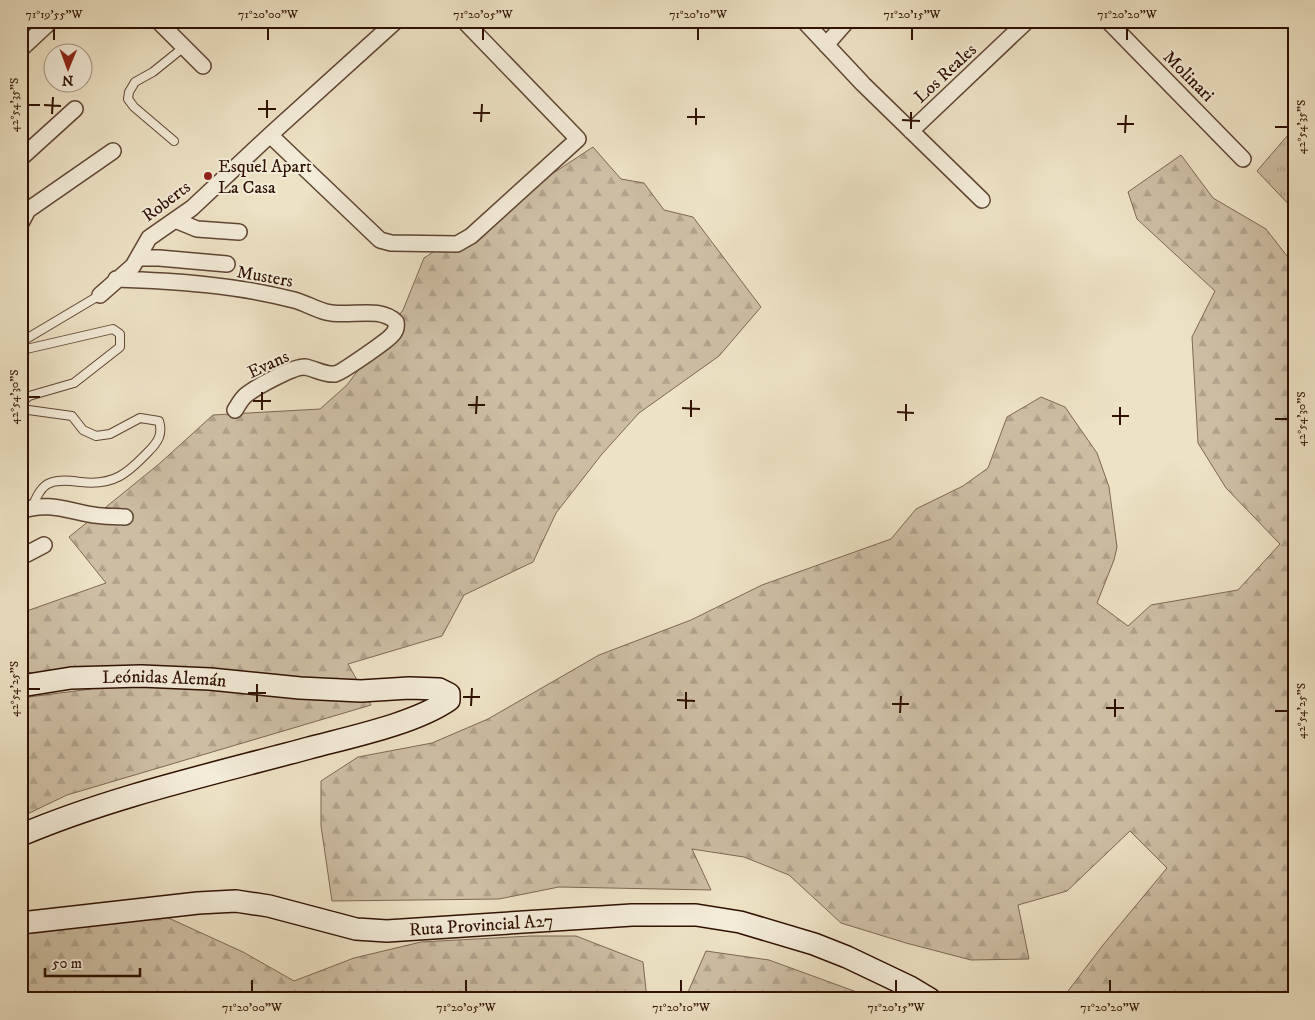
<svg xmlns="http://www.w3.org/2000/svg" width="1315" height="1020" viewBox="0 0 1315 1020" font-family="'IM FELL DW Pica',serif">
  <defs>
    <pattern id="forest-firs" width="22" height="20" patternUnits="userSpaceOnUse" patternTransform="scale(1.25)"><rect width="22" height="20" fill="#cdbea3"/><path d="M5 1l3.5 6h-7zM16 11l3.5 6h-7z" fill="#b0a28b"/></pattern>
    <pattern id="park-tufts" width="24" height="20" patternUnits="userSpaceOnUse" patternTransform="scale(1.25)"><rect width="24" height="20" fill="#cdbea3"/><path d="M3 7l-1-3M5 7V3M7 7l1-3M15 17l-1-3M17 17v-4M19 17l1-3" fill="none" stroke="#b0a28b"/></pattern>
  </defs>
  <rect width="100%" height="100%" fill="#ede2c4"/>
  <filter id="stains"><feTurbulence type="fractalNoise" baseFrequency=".004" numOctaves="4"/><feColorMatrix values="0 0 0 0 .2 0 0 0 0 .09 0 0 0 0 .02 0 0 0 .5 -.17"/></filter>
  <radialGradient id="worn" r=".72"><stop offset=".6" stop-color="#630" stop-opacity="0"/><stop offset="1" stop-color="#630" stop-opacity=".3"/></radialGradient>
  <!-- forest -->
  <path fill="url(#forest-firs)" stroke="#7e6852" d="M 593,147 L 621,179 L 644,183 L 664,210 L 693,217 L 761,307 L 719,356 L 639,413 L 602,454 L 556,513 L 533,562 L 464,595 L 442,636 L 348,664 L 371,705 L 67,795 L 21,817 L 21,698 L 91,689 L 21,670 L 21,613 L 106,583 L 69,537 L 159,464 L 213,415 L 320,409 L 347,385 L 403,310 L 424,258 Z
    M 1181,155 L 1213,198 L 1266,229 L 1294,265 L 1294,999 L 1062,999 L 1103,945 L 1167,868 L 1130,831 L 1067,891 L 1018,905 L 1029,959 L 971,960 L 906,943 L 841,923 L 789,875 L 744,857 L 692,849 L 711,890 L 559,887 L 499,899 L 332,901 L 321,826 L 321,781 L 358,757 L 432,743 L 488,719 L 599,655 L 691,620 L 762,585 L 891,539 L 916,509 L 963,486 L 988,468 L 1007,417 L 1041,397 L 1065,407 L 1097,453 L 1109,487 L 1117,547 L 1114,560 L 1097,603 L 1128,626 L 1151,605 L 1238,590 L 1280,544 L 1226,488 L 1198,443 L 1192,337 L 1215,291 L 1137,219 L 1128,192 Z
    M 162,915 L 243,952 L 294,981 L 354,958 L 421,942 L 531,936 L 576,936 L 643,962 L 647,999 L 21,999 L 21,931 Z
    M 706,951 L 769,960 L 854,991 L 869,999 L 685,999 Z"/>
  <!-- park -->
  <path fill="url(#park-tufts)" stroke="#7e6852" d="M 1294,128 L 1294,210 L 1257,171 Z"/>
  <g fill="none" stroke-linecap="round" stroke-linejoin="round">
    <defs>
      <path id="lane" d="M 174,141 L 134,107 L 128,99 L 129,92 L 135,82 L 153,72 L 184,47
        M 21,342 L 100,295
        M 21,348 L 22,350 L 113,329 L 120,334 L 120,347 L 74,383 L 29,396 L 21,403 L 21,409 L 72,416 L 83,430 L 96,436 L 110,434 L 140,418 L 159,421 C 163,434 158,442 149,451 C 128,473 114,486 81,482 C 72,481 60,479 50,483 C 41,486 36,498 32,507"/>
      <path id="street" d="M 158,21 L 203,66
        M 804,21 L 863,84 L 982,200
        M 1108,21 L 1243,159
        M 826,45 L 847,21
        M 21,49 L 51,21
        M 911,131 L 1027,21
        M 270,135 L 380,240 L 391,243 L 457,244 L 471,236 L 578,139 L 464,21
        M 21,158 L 75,109
        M 175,220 L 197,229 L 239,232
        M 21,223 L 28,210 L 113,151
        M 139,258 L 159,258 L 227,264
        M 116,279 C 175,281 237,285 294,300 C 305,303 315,309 326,312 C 348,318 379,305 396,322 C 397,327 396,331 392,335 C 387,341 341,373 335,374 C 324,375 316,369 305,367 C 294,366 256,387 246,395 C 242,398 238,405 235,410
        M 100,295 L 133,266 L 149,238 L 192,208 L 270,135 L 396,21
        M 21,511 C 46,501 69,511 94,515 C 104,517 115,516 125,517
        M 21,557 L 44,545"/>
      <g id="secondary">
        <path id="s1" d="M 21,686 L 71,678 L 141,676 L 210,679 L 300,688 L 361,691 L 409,688 L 439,689 L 449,694 L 449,700 C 414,724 350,737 309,748 C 213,774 113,796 21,835"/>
        <path id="s2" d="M 21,923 L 198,903 L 236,901 L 269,906 L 356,929 L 387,931 L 632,915 L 696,915 L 740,922 L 814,944 L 847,957 L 910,987 L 930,999"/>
      </g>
    </defs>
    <!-- lane casing -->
    <use href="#lane" stroke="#5e4532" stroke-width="10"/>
    <!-- street casing -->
    <use href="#street" stroke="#5e4532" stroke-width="18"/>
    <!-- secondary casing -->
    <use href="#secondary" stroke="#2f1102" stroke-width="24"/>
    <!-- lane -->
    <use href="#lane" stroke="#f3ecd9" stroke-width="8"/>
    <!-- street -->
    <use href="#street" stroke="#f3ecd9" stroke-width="15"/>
    <!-- secondary -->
    <use href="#secondary" stroke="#f3ecd9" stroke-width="21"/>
  </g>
  <!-- ticks -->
  <path fill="none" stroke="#2f1102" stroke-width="2" d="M 54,40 L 54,28M 268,40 L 268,28M 483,40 L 483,28M 698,40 L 698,28M 912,40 L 912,28M 1127,40 L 1127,28M 28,105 L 40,105M 44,105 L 61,106M 258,109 L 276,109M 473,113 L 490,113M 52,114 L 53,97M 687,117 L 705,117M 267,118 L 267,100M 902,120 L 920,121M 481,122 L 482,104M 1117,124 L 1134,124M 696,125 L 696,108M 1275,127 L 1288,127M 911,129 L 911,112M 1125,133 L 1126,115M 28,397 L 40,397M 253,401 L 271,401M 468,405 L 485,405M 682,408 L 700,409M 262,410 L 262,392M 897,412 L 914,413M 476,414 L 477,396M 1112,416 L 1129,416M 691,417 L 691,400M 1275,419 L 1288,419M 906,421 L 906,404M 1120,425 L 1120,407M 28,689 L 40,689M 248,693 L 266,693M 463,697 L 480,697M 677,700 L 695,701M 257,702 L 257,684M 892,704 L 909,704M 471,706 L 472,688M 1106,708 L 1124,708M 686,709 L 686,692M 1275,711 L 1288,711M 900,713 L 901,696M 1115,717 L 1115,699M 252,992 L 252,980M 466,992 L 466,980M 681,992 L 681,980M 896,992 L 896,980M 1110,992 L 1110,980"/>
  <!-- markers -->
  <circle fill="#8f2418" stroke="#f3ecd9" stroke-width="2" cx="208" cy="176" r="5"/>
  <g text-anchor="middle" stroke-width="4" stroke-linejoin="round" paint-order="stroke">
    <!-- street labels -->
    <g font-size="18" fill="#2f1102" stroke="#f3ecd9">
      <text transform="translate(945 73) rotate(-43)" y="6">Los Reales</text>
      <text transform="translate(1189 76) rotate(45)" y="6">Molinari</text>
      <text transform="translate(166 201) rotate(-37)" y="6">Roberts</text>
      <text transform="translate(265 276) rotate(10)" y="6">Musters</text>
      <text transform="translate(268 364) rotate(-25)" y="6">Evans</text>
      <text dy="6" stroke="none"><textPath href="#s1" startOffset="144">Leónidas Alemán</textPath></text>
      <text dy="6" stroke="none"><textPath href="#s2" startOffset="465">Ruta Provincial A27</textPath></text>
    </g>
    <!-- poi labels -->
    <g font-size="18" fill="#2f1102" stroke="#f3ecd9" text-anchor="start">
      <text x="218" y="172">Esquel Apart<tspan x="218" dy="21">La Casa</tspan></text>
    </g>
  </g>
  <!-- margin -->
  <rect width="1315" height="1020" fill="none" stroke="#ede2c4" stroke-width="55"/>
  <!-- north arrow -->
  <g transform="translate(68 68) rotate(181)"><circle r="24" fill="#f3ecd9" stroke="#a59483"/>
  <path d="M0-4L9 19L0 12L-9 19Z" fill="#8f2418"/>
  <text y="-8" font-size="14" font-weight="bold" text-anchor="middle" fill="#2f1102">N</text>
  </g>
  <!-- scale -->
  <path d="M45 968v8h95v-8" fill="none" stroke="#2f1102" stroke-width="2.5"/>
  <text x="52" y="968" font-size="15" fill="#2f1102" stroke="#f3ecd9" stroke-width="4" paint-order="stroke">50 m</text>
  <rect x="28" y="28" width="1260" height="964" fill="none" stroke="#2f1102" stroke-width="2"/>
  <g font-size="12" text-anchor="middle" fill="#2f1102">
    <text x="54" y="18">71°19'55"W</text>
    <text x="268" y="18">71°20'00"W</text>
    <text x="483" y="18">71°20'05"W</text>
    <text x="698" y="18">71°20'10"W</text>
    <text x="912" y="18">71°20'15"W</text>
    <text x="1127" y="18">71°20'20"W</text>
    <text transform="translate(14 105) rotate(-90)" y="4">42°54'35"S</text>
    <text transform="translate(1301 127) rotate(-90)" y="4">42°54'35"S</text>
    <text transform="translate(14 397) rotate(-90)" y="4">42°54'30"S</text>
    <text transform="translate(1301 419) rotate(-90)" y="4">42°54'30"S</text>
    <text transform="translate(14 689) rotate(-90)" y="4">42°54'25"S</text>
    <text transform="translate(1301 711) rotate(-90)" y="4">42°54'25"S</text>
    <text x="252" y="1011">71°20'00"W</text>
    <text x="466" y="1011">71°20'05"W</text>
    <text x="681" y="1011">71°20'10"W</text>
    <text x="896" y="1011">71°20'15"W</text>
    <text x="1110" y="1011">71°20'20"W</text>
  </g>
  <rect width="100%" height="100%" filter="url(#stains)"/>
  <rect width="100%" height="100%" fill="url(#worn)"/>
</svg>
